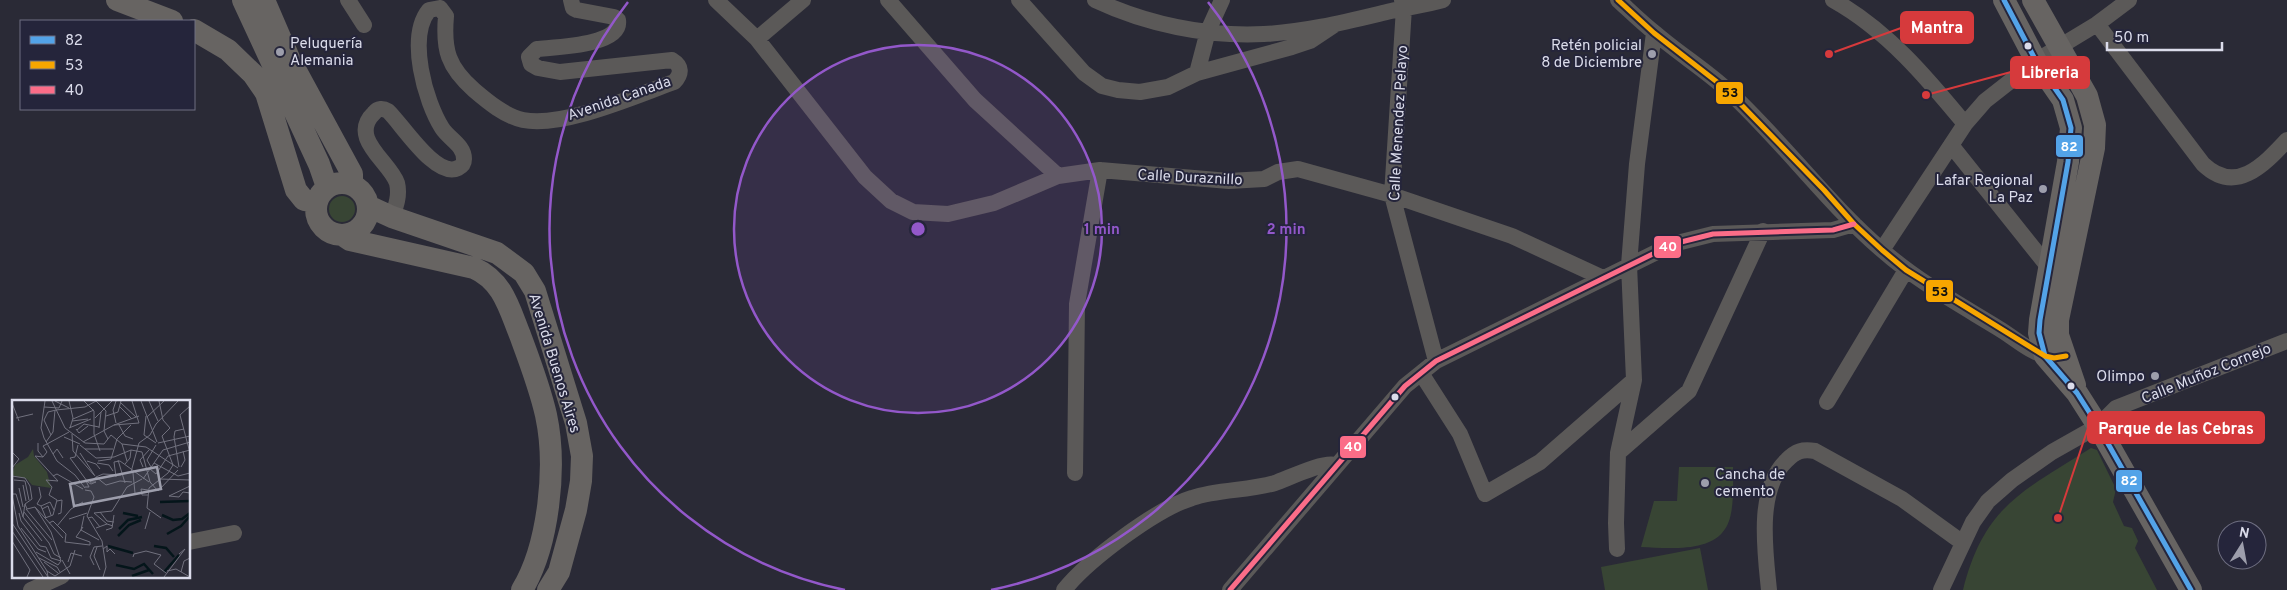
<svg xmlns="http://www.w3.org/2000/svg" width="2287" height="590" viewBox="0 0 2287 590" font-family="Overpass,sans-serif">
  <rect width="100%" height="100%" fill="#2a2a36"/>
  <!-- green -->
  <path fill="#384534" d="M329 209a13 13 0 1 1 26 0a13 13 0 1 1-26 0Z
    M 2091,448 L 2097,450 L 2116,489 L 2113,502 L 2124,526 L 2132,528 L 2138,541 L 2135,548 L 2157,590 L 1963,590 C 1984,506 2023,491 2091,448 Z
    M 1679,467 L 1733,467 C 1733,484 1735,515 1725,529 C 1710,553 1666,548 1641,547 L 1654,501 L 1677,501 Z
    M 1700,548 L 1708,590 L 1605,590 L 1601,567 Z"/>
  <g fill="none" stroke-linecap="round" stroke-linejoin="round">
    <!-- street -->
    <path stroke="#5b5958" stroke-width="16" d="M 348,0 L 364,25
      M 716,0 L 757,39 L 865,177 L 891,201 L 913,212 L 948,214 L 994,203 L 1058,176 L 1100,170 L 1229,181 L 1264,179 L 1278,172 L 1298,169 L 1392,195 L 1512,236 L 1603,278
      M 888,0 L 975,100 L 1058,176
      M 1019,0 L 1084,73 L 1102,86 L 1118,90 L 1140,92 L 1168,87 L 1197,73 L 1292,47 L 1310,41 L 1334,25
      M 1095,0 C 1146,24 1207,37 1264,34 C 1307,32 1349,21 1391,11 C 1408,7 1426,5 1443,0
      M 1402,0 L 1404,8 L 1392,195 L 1436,361
      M 1618,0 C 1630,11 1642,23 1655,33 C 1678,53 1704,69 1726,89 C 1781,139 1826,202 1882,250 C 1917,281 1959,304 1998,328 C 2015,338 2031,354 2051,357
      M 1833,0 C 1887,30 1927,78 1965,124
      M 2097,24 L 2203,164 C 2235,195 2263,166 2287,140
      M 757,39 L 803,0
      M 1197,73 L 1208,31 L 1222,0
      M 1951,145 L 2054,274
      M 392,217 C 396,206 400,195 397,183 C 390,162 348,138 374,113 C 378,108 383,108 388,111 C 402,124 436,179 458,168 C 462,166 464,164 464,159 C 464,145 449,139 442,128 C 425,101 407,37 429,10 L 440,8 L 446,16 C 443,50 448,67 474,90 C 488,102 505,116 523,120 C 563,128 635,96 674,82 C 682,74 682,66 672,60 L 560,72 L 538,68 L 531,64 L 529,57 L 537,49 C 554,47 622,46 618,20 L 614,17 L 577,10 L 573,8 L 571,0
      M 1882,250 L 1965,124 L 1985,101 L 2036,61 L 2097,24 L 2129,0
      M 1421,373 L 1460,434 L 1485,494 L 1540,462 L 1634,380
      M 1827,402 L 1906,270
      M 1618,453 L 1689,391 L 1763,231
      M 1075,473 L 1077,304 L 1100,170
      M 189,542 L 234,533
      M 1617,549 L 1616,523 L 1618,453 L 1634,380 L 1629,265 L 1637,164 L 1654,33
      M 31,590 L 62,576
      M 1064,590 C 1088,560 1156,509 1192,498 C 1219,489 1248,491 1275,483 C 1289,478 1324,461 1335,465
      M 1230,590 L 1405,386 L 1436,361 L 1673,244 L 1713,234 L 1833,230 L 1854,224
      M 1769,590 C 1765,550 1756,489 1787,460 C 1796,451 1802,449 1815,451 L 1902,499 L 1963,543
      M 1941,590 L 1973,522 L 1988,501 L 2012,480 L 2052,452 L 2098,426 L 2116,408 L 2287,341"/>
    <!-- secondary -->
    <path stroke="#676462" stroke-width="22" d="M 117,0 L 172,21
      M 243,0 L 319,164 L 327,187
      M 264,0 L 289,58 L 352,174 L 352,185
      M 2004,0 L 2036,61 L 2063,100 L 2071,128 L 2068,162 L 2040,320 L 2039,333 L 2045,356 L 2077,393 L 2098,426 L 2191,590
      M 2033,0 L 2087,96 L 2095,125 L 2094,148 L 2058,320 L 2058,335 L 2075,385
      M 194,30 L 228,50 L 253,74 L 266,93 L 296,190 L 304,200 L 316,202
      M316 209a26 26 0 1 1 52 0a26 26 0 1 1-52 0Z
      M 368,206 L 392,217 L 497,253 L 524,273 L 535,291 L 576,423 L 582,456 L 581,481 L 576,510 L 559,572 L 548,590
      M 344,236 L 350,240 L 474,268 C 503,281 509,308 520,335 C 530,362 540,388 546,415 C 557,466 549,545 522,590"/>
    <defs>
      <path id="bus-1" d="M 2004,0 L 2036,61 L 2063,100 L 2071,128 L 2068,162 L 2040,320 L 2039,333 L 2045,356 L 2077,393 L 2098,426 L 2191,590"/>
      <path id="bus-2" d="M 1618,0 L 1654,33 L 1726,89 L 1824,190 L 1854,224 L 1882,250 L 1906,270 L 2045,356 L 2054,358 L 2066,356"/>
      <path id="bus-3" d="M 1230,590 L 1405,386 L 1436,361 L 1673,244 L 1713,234 L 1833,230 L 1854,224"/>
    </defs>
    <!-- bus-1 casing -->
    <use href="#bus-1" stroke="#25253b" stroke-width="9"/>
    <!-- bus-2 casing -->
    <use href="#bus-2" stroke="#25253b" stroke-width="9"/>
    <!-- bus-3 casing -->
    <use href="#bus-3" stroke="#25253b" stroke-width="9"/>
    <!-- bus-1 -->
    <use href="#bus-1" stroke="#53a3e8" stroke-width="5"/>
    <!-- bus-2 -->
    <use href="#bus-2" stroke="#f7a600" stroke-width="5"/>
    <!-- bus-3 -->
    <use href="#bus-3" stroke="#fb6d88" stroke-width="5"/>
  </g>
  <!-- distance rings -->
  <circle cx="918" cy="229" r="184" fill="#9358ca" fill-opacity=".12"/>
  <g fill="none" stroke="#9358ca" stroke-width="2.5">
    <circle cx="918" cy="229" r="184"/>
    <path d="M845 590A368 368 0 0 1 628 2M1208 2A368 368 0 0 1 991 590"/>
  </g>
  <!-- markers -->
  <g fill="#dbdceb" stroke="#25253b" stroke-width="2">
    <circle cx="2028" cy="46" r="4.5"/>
    <circle cx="2071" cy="386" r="4.5"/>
    <circle cx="1395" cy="397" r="4.5"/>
  </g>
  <g fill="#9d9eac" stroke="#25253b" stroke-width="2">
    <circle cx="280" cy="52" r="5"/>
    <circle cx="1652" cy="54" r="5"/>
    <circle cx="2043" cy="189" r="5"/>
    <circle cx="2155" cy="376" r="5"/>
    <circle cx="1705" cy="483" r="5"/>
  </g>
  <g text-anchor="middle" stroke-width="4" stroke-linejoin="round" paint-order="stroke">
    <!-- poi labels -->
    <g font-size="15" fill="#dbdceb" stroke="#25253b" text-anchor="end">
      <text x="290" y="48" text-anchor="start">Peluquería<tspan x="290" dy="17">Alemania</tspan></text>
      <text x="1642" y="50">Retén policial<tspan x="1642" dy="17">8 de Diciembre</tspan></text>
      <text x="2033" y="185">Lafar Regional<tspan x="2033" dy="17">La Paz</tspan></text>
      <text x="2145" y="381">Olimpo</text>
      <text x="1715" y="479" text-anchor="start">Cancha de<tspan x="1715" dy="17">cemento</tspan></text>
    </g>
    <!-- street labels -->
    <g font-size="15" fill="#dbdceb" stroke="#25253b">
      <text transform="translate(619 98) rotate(-19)" y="5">Avenida Canada</text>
      <text transform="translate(1398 123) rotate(-87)" y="5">Calle Menendez Pelayo</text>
      <text transform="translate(1190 177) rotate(3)" y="5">Calle Duraznillo</text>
      <text transform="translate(555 363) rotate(73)" y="5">Avenida Buenos Aires</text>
      <text transform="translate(2206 373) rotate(-22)" y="5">Calle Muñoz Cornejo</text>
    </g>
  </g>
  <!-- overview -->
  <g transform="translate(12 400)">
    <rect width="178" height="178" fill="#2a2a36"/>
    <path d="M 21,49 L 22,56 L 35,72 L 39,88 L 20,85 L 15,79 L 0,75 L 3,65 L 16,57 Z" fill="#384534"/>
    <path fill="none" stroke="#04151a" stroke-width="2.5" d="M 148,102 L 178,101M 111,113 L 126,116M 150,115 L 161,120 L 170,119 L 178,113M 107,129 L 116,120 L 130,117M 155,134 L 169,126 L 178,116M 106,136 L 117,125 L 129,120M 96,146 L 121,153M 142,146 L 154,148 L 162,157M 104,165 L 122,169 L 132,164 L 141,174M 152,172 L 167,155M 120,176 L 137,170"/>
    <path fill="none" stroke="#71717e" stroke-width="1" d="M 33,1 L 29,28 L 32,38 L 45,61 L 63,75 L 73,88M 40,1 L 53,28 L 73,43 L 92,44 L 99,35 L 110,44 L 134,47 L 166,68M 43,1 L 57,8M 57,1 L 61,18 L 58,28M 72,1 L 82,11 L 82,34 L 88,51M 84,1 L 94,11 L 92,31 L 96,39M 104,1 L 101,10 L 104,23M 129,1 L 145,42M 137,1 L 146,21M 147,1 L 151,20 L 158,28 L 150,36M 0,3 L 7,21M 109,3 L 124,17M 178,6 L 168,15 L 178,53M 32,7 L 47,8 L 50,1M 108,7 L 120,19M 44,10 L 73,7 L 84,1M 94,16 L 106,12 L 109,1M 134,16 L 132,35 L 144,43M 135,17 L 152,1M 4,18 L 21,14M 83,18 L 100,1M 61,19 L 82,10M 60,21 L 76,19M 102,25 L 127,16M 107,25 L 113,36 L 121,39M 57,28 L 79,19M 87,28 L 89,12M 64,29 L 67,33 L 76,26M 65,30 L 72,24 L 87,27M 60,34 L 61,51 L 82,75M 39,35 L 32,20 L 36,12 L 44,10M 52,37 L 68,44M 34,42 L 41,32 L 43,10M 71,42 L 102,25 L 127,23 L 120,1M 26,43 L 26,51 L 31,57M 146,43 L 178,36M 35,44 L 57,32M 110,44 L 115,61M 66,45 L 63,57 L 58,58 L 75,81M 68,45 L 84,58 L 102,57 L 119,50 L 130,52 L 138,82 L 146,91 L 166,70M 73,49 L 101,49M 0,52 L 7,59 L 0,68M 68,53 L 83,76M 41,54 L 45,49 L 51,58M 106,60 L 113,83M 75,61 L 84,64 L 88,69M 86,61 L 99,59 L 105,39 L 119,25M 85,63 L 97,65 L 101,71M 142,63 L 166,76 L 178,73M 113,64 L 118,58 L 119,50M 131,67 L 128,60 L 137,50M 139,67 L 135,60 L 144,45M 167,67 L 162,37 L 163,31 L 172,29M 169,67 L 173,60 L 171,51M 138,69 L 144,74 L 156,56 L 178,50M 119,72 L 127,43 L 138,35 L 144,24 L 166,1M 121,73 L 123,93M 109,75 L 91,74 L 84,77 L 94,85 L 108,81 L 120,82M 0,76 L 13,78 L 18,86 L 20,99 L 13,104M 41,76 L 45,74 L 71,89M 104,77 L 102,62 L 108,61 L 137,82M 131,79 L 151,50 L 178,42M 148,79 L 178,80M 2,80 L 13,81 L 17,100M 11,85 L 14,101M 178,86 L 157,96 L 167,97 L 171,92 L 178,93M 27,87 L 29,97 L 25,104 L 29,106 L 34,118M 73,87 L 77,87 L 74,81 L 79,84 L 84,82 L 78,82 L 84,77M 7,88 L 11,107M 73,90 L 79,91 L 82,97 L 75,116 L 90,141 L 94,167 L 91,177M 0,94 L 4,94 L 11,117 L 13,104 L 15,109 L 23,107 L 33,118 L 41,115 L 45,100 L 37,95 L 40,87 L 34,80 L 46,81 L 23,56 L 31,57 L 35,52 L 31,46 L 35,44M 0,95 L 6,126 L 35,171 L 43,176 L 58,166 L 63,150M 136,95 L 130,95 L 129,89 L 136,90M 45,101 L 50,100 L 49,113 L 46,114M 29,106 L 38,102 L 42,110M 14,109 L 40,140M 30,109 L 36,106 L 39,115M 12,112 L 37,143 L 42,154 L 49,158M 88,112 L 95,121 L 102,122M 7,113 L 9,121 L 28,146 L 34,147 L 39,158 L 49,161 L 39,132 L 23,107M 72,116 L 69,130 L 87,140M 11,117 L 30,141M 33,118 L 51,138M 76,118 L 80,117 L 88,127M 149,118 L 135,108 L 137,88 L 156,73 L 161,65 L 150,36M 57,119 L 75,113M 0,123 L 36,177 L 35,171M 37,123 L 41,121 L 54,134 L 53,142 L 78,145 L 78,142 L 64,137 L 71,127M 95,124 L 82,113 L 100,111 L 115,87 L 130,79M 45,126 L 59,109 L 71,102M 9,128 L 26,149 L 34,152M 84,128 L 95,124 L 101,126M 133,129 L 138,112M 94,130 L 100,128 L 102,115M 0,131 L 31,177M 0,141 L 18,170 L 15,177M 85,147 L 82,156 L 88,170M 91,149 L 95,146 L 95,152 L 98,149 L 103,154M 24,152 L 46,165 L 49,161M 121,157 L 122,154 L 134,151 L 149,155 L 142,164 L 154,173M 27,158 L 45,167 L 48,172M 50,160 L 58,174M 32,162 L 46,173M 56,162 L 59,153 L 70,156M 82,165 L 78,157 L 82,147 L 90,146M 155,171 L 164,169 L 178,177M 169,172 L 172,161 L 178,158M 152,177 L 173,149 L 167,154"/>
    <path fill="#9d9eac" fill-opacity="0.15" stroke="#9d9eac" stroke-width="2.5" d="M 145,67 L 149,89 L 62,106 L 58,84 Z"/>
    <rect width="178" height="178" fill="none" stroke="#dbdceb" stroke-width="2.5"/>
  </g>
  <circle cx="918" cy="229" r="8" fill="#9358ca" stroke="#25253b" stroke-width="2.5"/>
  <g font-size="15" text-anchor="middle" font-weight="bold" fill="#9358ca" stroke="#25253b" stroke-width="4" stroke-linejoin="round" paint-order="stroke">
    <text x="1102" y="234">1 min</text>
    <text x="1286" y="234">2 min</text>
  </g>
  <!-- callouts -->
  <path fill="none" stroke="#d63a3c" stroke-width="2" d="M1829 54L1901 28M1926 95L2011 72M2058 518L2088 428"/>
  <g fill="#d63a3c" stroke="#25253b" stroke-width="2">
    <circle cx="1829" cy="54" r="5"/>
    <circle cx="1926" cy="95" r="5"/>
    <circle cx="2058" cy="518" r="5"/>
  </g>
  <g fill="#d63a3c" stroke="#d63a3c" stroke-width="2">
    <rect x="1901" y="12" width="72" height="31" rx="5"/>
    <rect x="2011" y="57" width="78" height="31" rx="5"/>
    <rect x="2088" y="412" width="176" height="31" rx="5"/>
  </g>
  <g font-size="16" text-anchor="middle" font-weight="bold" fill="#fff">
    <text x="1937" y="33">Mantra</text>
    <text x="2050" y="78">Libreria</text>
    <text x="2176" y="434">Parque de las Cebras</text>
  </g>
  <g stroke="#25253b" stroke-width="2">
    <rect x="1715" y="81" width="29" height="24" rx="5" fill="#f7a600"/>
    <rect x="2055" y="134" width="29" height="24" rx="5" fill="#53a3e8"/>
    <rect x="1653" y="235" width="29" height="24" rx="5" fill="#fb6d88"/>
    <rect x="1925" y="279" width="29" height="24" rx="5" fill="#f7a600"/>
    <rect x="1339" y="435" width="28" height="24" rx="5" fill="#fb6d88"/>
    <rect x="2115" y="469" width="28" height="24" rx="5" fill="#53a3e8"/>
  </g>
  <g font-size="14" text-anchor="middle" font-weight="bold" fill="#fff">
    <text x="2069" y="151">82</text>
    <text x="1668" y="251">40</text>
    <text x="1353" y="451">40</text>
    <text x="2129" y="485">82</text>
  </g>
  <g font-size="14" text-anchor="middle" font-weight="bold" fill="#111">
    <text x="1730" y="97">53</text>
    <text x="1940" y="296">53</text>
  </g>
  <!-- legend -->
  <rect x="20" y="20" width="175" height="90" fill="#25253b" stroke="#6e6e81"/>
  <rect x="30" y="36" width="25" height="8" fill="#53a3e8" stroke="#6e6e81"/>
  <text x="65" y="45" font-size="15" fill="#dbdceb">82</text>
  <rect x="30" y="61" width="25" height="8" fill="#f7a600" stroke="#6e6e81"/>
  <text x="65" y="70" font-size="15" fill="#dbdceb">53</text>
  <rect x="30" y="86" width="25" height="8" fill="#fb6d88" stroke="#6e6e81"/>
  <text x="65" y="95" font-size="15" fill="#dbdceb">40</text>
  <!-- north arrow -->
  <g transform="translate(2242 545) rotate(11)"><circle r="24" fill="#25253b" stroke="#6e6e81"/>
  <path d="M0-4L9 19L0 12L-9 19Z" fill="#9d9eac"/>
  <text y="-8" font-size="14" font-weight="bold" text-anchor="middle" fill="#dbdceb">N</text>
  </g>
  <!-- scale -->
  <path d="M2107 42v8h115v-8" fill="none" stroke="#dbdceb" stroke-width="2.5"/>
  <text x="2114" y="42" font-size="15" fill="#dbdceb" stroke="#25253b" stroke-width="4" paint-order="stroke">50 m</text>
</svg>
